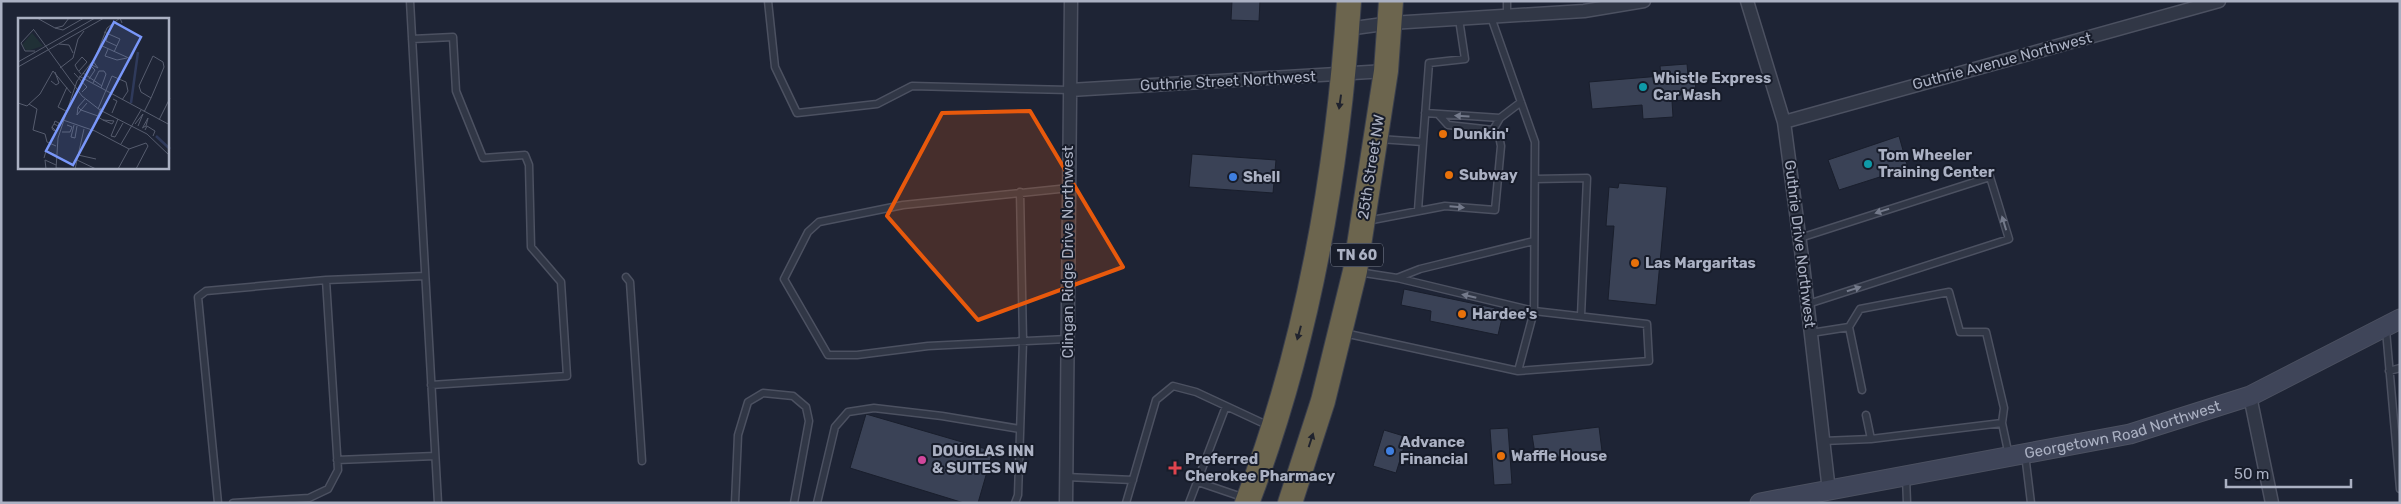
<svg xmlns="http://www.w3.org/2000/svg" width="2401" height="504" viewBox="0 0 2401 504" font-family="Rubik,sans-serif">
  <rect width="100%" height="100%" fill="#1e2435"/>
  <!-- building -->
  <path fill="#3a4256" stroke="#191e2c" d="M 1232,1 L 1260,1 L 1259,21 L 1231,20 Z
    M 1687,64 L 1688,75 L 1695,75 L 1696,93 L 1689,93 L 1690,100 L 1672,101 L 1673,117 L 1643,119 L 1642,105 L 1592,109 L 1589,82 L 1661,76 L 1660,66 Z
    M 1899,136 L 1908,168 L 1839,190 L 1828,160 Z
    M 1192,154 L 1276,160 L 1273,193 L 1189,187 Z
    M 1619,183 L 1667,187 L 1656,305 L 1608,300 L 1614,226 L 1606,226 L 1609,187 L 1618,188 Z
    M 1404,289 L 1495,308 L 1493,316 L 1502,318 L 1498,335 L 1430,321 L 1431,311 L 1401,305 Z
    M 866,414 L 993,451 L 978,503 L 964,503 L 850,468 Z
    M 1599,427 L 1602,451 L 1536,460 L 1532,435 Z
    M 1508,428 L 1512,484 L 1494,485 L 1490,429 Z
    M 1384,430 L 1407,437 L 1396,473 L 1373,466 Z"/>
  <g fill="none" stroke-linecap="round" stroke-linejoin="round">
    <defs>
      <path id="lane" d="M 410,1 L 438,503
        M 768,1 L 775,67 L 797,113 L 877,104 L 912,86 L 1070,90
        M 1507,1 L 1507,16
        M 412,39 L 453,37 L 456,91 L 483,158 L 525,155 L 529,165 L 531,247 L 561,282 L 567,376 L 431,385
        M 1425,113 L 1500,118
        M 1493,130 L 1500,118 L 1521,102
        M 1379,139 L 1423,142
        M 1535,179 L 1587,178 L 1581,316
        M 1418,210 L 1429,63 L 1465,59 L 1459,19
        M 1367,221 L 1445,206 L 1495,210 L 1501,146 L 1499,136 L 1493,130 L 1448,125 L 1439,115
        M 1800,238 L 1990,177 L 2009,239 L 1808,304
        M 1358,272 L 1397,278 L 1420,269 L 1534,241
        M 626,277 L 630,282 L 642,461
        M 1397,278 L 1534,311 L 1535,142 L 1491,17
        M 2386,330 L 2400,489
        M 1344,333 L 1518,371 L 1649,361 L 1647,324 L 1534,311 L 1518,371
        M 1811,333 L 1849,327
        M 1068,339 L 928,346 L 857,355 L 828,355 L 784,279 L 808,232 L 819,222 L 903,205 L 1069,188
        M 2389,371 L 2400,368
        M 1862,390 L 1849,327 L 1860,309 L 1949,292 L 1960,332 L 1986,332 L 2004,408 L 2002,423
        M 1866,415 L 1871,439
        M 1823,441 L 1871,439 L 2002,423 L 2009,456
        M 2025,454 L 2031,503
        M 337,460 L 435,456
        M 1066,477 L 1133,480
        M 1906,477 L 1907,503
        M 1198,482 L 1245,498
        M 218,503 L 198,297 L 206,291 L 326,280 L 425,276
        M 233,503 L 309,498 L 328,489 L 338,470 L 326,280
        M 735,503 L 738,435 L 748,402 L 763,393 L 793,396 L 806,407 L 809,421 L 794,503
        M 817,503 L 835,427 L 848,412 L 874,408 L 942,416 L 1020,429
        M 1015,503 L 1018,495 L 1023,341 L 1020,192
        M 1126,503 L 1156,400 L 1173,386 L 1196,392 L 1269,426
        M 1189,503 L 1226,406"/>
      <path id="street" d="M 1747,1 L 1784,122 L 1803,265 L 1829,491
        M 1347,29 L 1391,23 L 1584,11 L 1644,1
        M 1070,90 L 1386,71
        M 1784,122 L 2219,1
        M 2250,396 L 2272,503
        M 1066,503 L 1071,1"/>
      <g id="secondary">
        <path id="s1" d="M 1760,503 L 2130,434 L 2250,396 L 2400,319"/>
      </g>
      <path id="highway" d="M 1247,503 C 1308,343 1338,172 1349,1
        M 1290,503 L 1323,401 L 1355,271 L 1386,71 L 1391,1"/>
    </defs>
    <!-- lane casing -->
    <use href="#lane" stroke="#4c5161" stroke-width="9"/>
    <!-- street casing -->
    <use href="#street" stroke="#4c5161" stroke-width="15"/>
    <!-- secondary casing -->
    <use href="#secondary" stroke="#4c5161" stroke-width="21"/>
    <!-- highway casing -->
    <use href="#highway" stroke="#393e4d" stroke-width="26"/>
    <!-- lane -->
    <use href="#lane" stroke="#313746" stroke-width="6"/>
    <!-- street -->
    <use href="#street" stroke="#313746" stroke-width="12"/>
    <!-- secondary -->
    <use href="#secondary" stroke="#3f4559" stroke-width="19"/>
    <!-- highway -->
    <use href="#highway" stroke="#6c654e" stroke-width="24"/>
  </g>
  <!-- one-way arrows -->
  <defs><path id="oneway-solid" d="M-6-.8H1V-3.2L6.5 0L1 3.2V.8H-6Z" transform="scale(1.25)"/></defs>
  <g fill="#20232e">
    <use href="#oneway-solid" transform="translate(1340 102) rotate(98)"/>
    <use href="#oneway-solid" transform="translate(1299 333) rotate(105)"/>
    <use href="#oneway-solid" transform="translate(1311 440) rotate(-72)"/>
  </g>
  <g fill="#747a8b">
    <use href="#oneway-solid" transform="translate(1462 116) rotate(-177)"/>
    <use href="#oneway-solid" transform="translate(1457 207) rotate(5)"/>
    <use href="#oneway-solid" transform="translate(1882 211) rotate(162)"/>
    <use href="#oneway-solid" transform="translate(2004 223) rotate(-107)"/>
    <use href="#oneway-solid" transform="translate(1854 289) rotate(-18)"/>
    <use href="#oneway-solid" transform="translate(1469 296) rotate(-167)"/>
  </g>
  <!-- marked area -->
  <path fill="#e8590c" fill-opacity="0.2" stroke="#e8590c" stroke-width="4" stroke-linejoin="round" d="M 1030,111 L 1123,267 L 978,320 L 887,216 L 942,113 Z"/>
  <!-- markers -->
  <g fill="#0f9aa8" stroke="#171c2a" stroke-width="2">
    <circle cx="1643" cy="87" r="5"/>
    <circle cx="1868" cy="164" r="5"/>
  </g>
  <g fill="#e8710a" stroke="#171c2a" stroke-width="2">
    <circle cx="1443" cy="134" r="5"/>
    <circle cx="1449" cy="175" r="5"/>
    <circle cx="1635" cy="263" r="5"/>
    <circle cx="1462" cy="314" r="5"/>
    <circle cx="1501" cy="456" r="5"/>
  </g>
  <g fill="#3f7fe0" stroke="#171c2a" stroke-width="2">
    <circle cx="1233" cy="177" r="5"/>
    <circle cx="1390" cy="451" r="5"/>
  </g>
  <circle fill="#d1479c" stroke="#171c2a" stroke-width="2" cx="922" cy="460" r="5"/>
  <path fill="#e0444e" stroke="#171c2a" stroke-width="2" d="M1172.5 460.5h5v5h5v5h-5v5h-5v-5h-5v-5h5z"/>
  <g text-anchor="middle" stroke-width="4" stroke-linejoin="round" paint-order="stroke">
    <!-- shield labels -->
    <rect fill="#171c2a" stroke="#7f8495" stroke-width="1" x="1331" y="243.5" width="52" height="23" rx="4"/>
    <g font-size="14" font-weight="bold" fill="#abb1c3">
      <text x="1357" y="260">TN 60</text>
    </g>
    <!-- street labels -->
    <g font-size="15" fill="#abb1c3" stroke="#171c2a">
      <text transform="translate(2002 61) rotate(-15)" y="5">Guthrie Avenue Northwest</text>
      <text transform="translate(1228 81) rotate(-3)" y="5">Guthrie Street Northwest</text>
      <text transform="translate(1371 167) rotate(-81)" y="5">25th Street NW</text>
      <text transform="translate(1800 244) rotate(83)" y="5">Guthrie Drive Northwest</text>
      <text transform="translate(1068 252) rotate(-90)" y="5">Clingan Ridge Drive Northwest</text>
      <text dy="5" stroke="none"><textPath href="#s1" startOffset="370">Georgetown Road Northwest</textPath></text>
    </g>
    <!-- poi labels -->
    <g font-size="15" font-weight="bold" fill="#abb1c3" stroke="#171c2a" text-anchor="start">
      <text x="1653" y="83">Whistle Express<tspan x="1653" dy="17">Car Wash</tspan></text>
      <text x="1453" y="139">Dunkin'</text>
      <text x="1878" y="160">Tom Wheeler<tspan x="1878" dy="17">Training Center</tspan></text>
      <text x="1459" y="180">Subway</text>
      <text x="1243" y="182">Shell</text>
      <text x="1645" y="268">Las Margaritas</text>
      <text x="1472" y="319">Hardee's</text>
      <text x="1400" y="447">Advance<tspan x="1400" dy="17">Financial</tspan></text>
      <text x="932" y="456">DOUGLAS INN<tspan x="932" dy="17">&amp; SUITES NW</tspan></text>
      <text x="1511" y="461">Waffle House</text>
      <text x="1185" y="464">Preferred<tspan x="1185" dy="17">Cherokee Pharmacy</tspan></text>
    </g>
  </g>
  <!-- overview -->
  <g transform="translate(18 18)">
    <rect width="151" height="151" fill="#1e2435"/>
    <path d="M 14,15 L 25,28 L 9,33 L 4,27 Z" fill="#203036"/>
    <path fill="none" stroke="#2f3a5b" stroke-width="2.5" d="M 113,85 L 120,34M 138,118 L 152,131"/>
    <path fill="none" stroke="#565c6e" stroke-width="1" d="M 19,0 L 37,10 L 45,8 L 51,0M 37,10 L 45,12 L 66,0M 16,11 L 3,25 L 7,33 L 17,33M 16,12 L 64,78 L 82,92 L 129,116 L 152,138M 86,14 L 102,21 L 96,34M 90,16 L 88,23 L 99,28M 41,26 L 51,27 L 55,35M 82,27 L 113,41 L 120,25M 90,31 L 87,38 L 99,42 L 109,40M 0,44 L 77,0M 72,46 L 80,50 L 75,43M 0,49 L 86,0M 42,50 L 55,40 L 60,21 L 66,13M 61,53 L 69,44 L 64,39 L 57,47 L 59,51 L 63,56M 56,55 L 69,69 L 64,74M 65,55 L 84,68M 61,58 L 152,107M 71,61 L 77,52 L 74,49M 33,63 L 38,67 L 41,65 L 37,54M 75,65 L 81,53 L 86,53 L 88,56 L 83,70M 0,85 L 9,88 L 22,76 L 35,53 L 53,75M 69,85 L 63,92 L 80,98M 11,86 L 19,91 L 15,112 L 27,116 L 29,124 L 38,128M 60,89 L 63,92 L 59,97 L 60,89 L 67,81M 80,91 L 94,58 L 108,64 L 110,73 L 104,82M 48,93 L 40,89 L 49,69M 126,94 L 133,80 L 139,66 L 146,49 L 145,44 L 135,38 L 121,68 L 123,74 L 133,80M 94,95 L 99,83 L 95,81M 80,99 L 85,102 L 94,106 L 96,103 L 85,102M 100,101 L 93,118 L 97,119 L 105,105M 45,102 L 77,113 L 111,131M 141,102 L 152,80M 37,103 L 41,105 L 40,108 L 36,106 ZM 117,106 L 125,96 L 120,108M 56,107 L 53,119 L 57,120 L 59,108M 34,109 L 38,113 L 35,112 L 34,110 L 34,109 L 36,106M 124,110 L 128,108 L 130,100 L 125,109M 74,112 L 83,90M 127,112 L 129,108 L 137,113 L 135,118M 44,114 L 52,114 L 54,109 L 49,107M 103,126 L 123,92M 60,137 L 78,141M 26,140 L 28,133 L 38,137M 59,142 L 78,151M 38,150 L 57,151M 28,151 L 27,142 L 38,147M 38,151 L 40,120 L 59,63 L 77,40 L 89,10 L 102,0 L 104,5M 57,151 L 66,111M 100,151 L 111,131 L 128,125 L 130,128 L 118,151"/>
    <path fill="#7997fa" fill-opacity="0.15" stroke="#7997fa" stroke-width="2.5" d="M 96,4 L 123,19 L 55,147 L 28,133 Z"/>
    <rect width="151" height="151" fill="none" stroke="#abb1c3" stroke-width="2.5"/>
  </g>
  <!-- border -->
  <rect width="2401" height="504" fill="none" stroke="#abb1c3" stroke-width="5"/>
  <!-- scale -->
  <path d="M2226 479v8h125v-8" fill="none" stroke="#abb1c3" stroke-width="2.5"/>
  <text x="2234" y="479" font-size="15" fill="#abb1c3" stroke="#171c2a" stroke-width="4" paint-order="stroke">50 m</text>
</svg>
